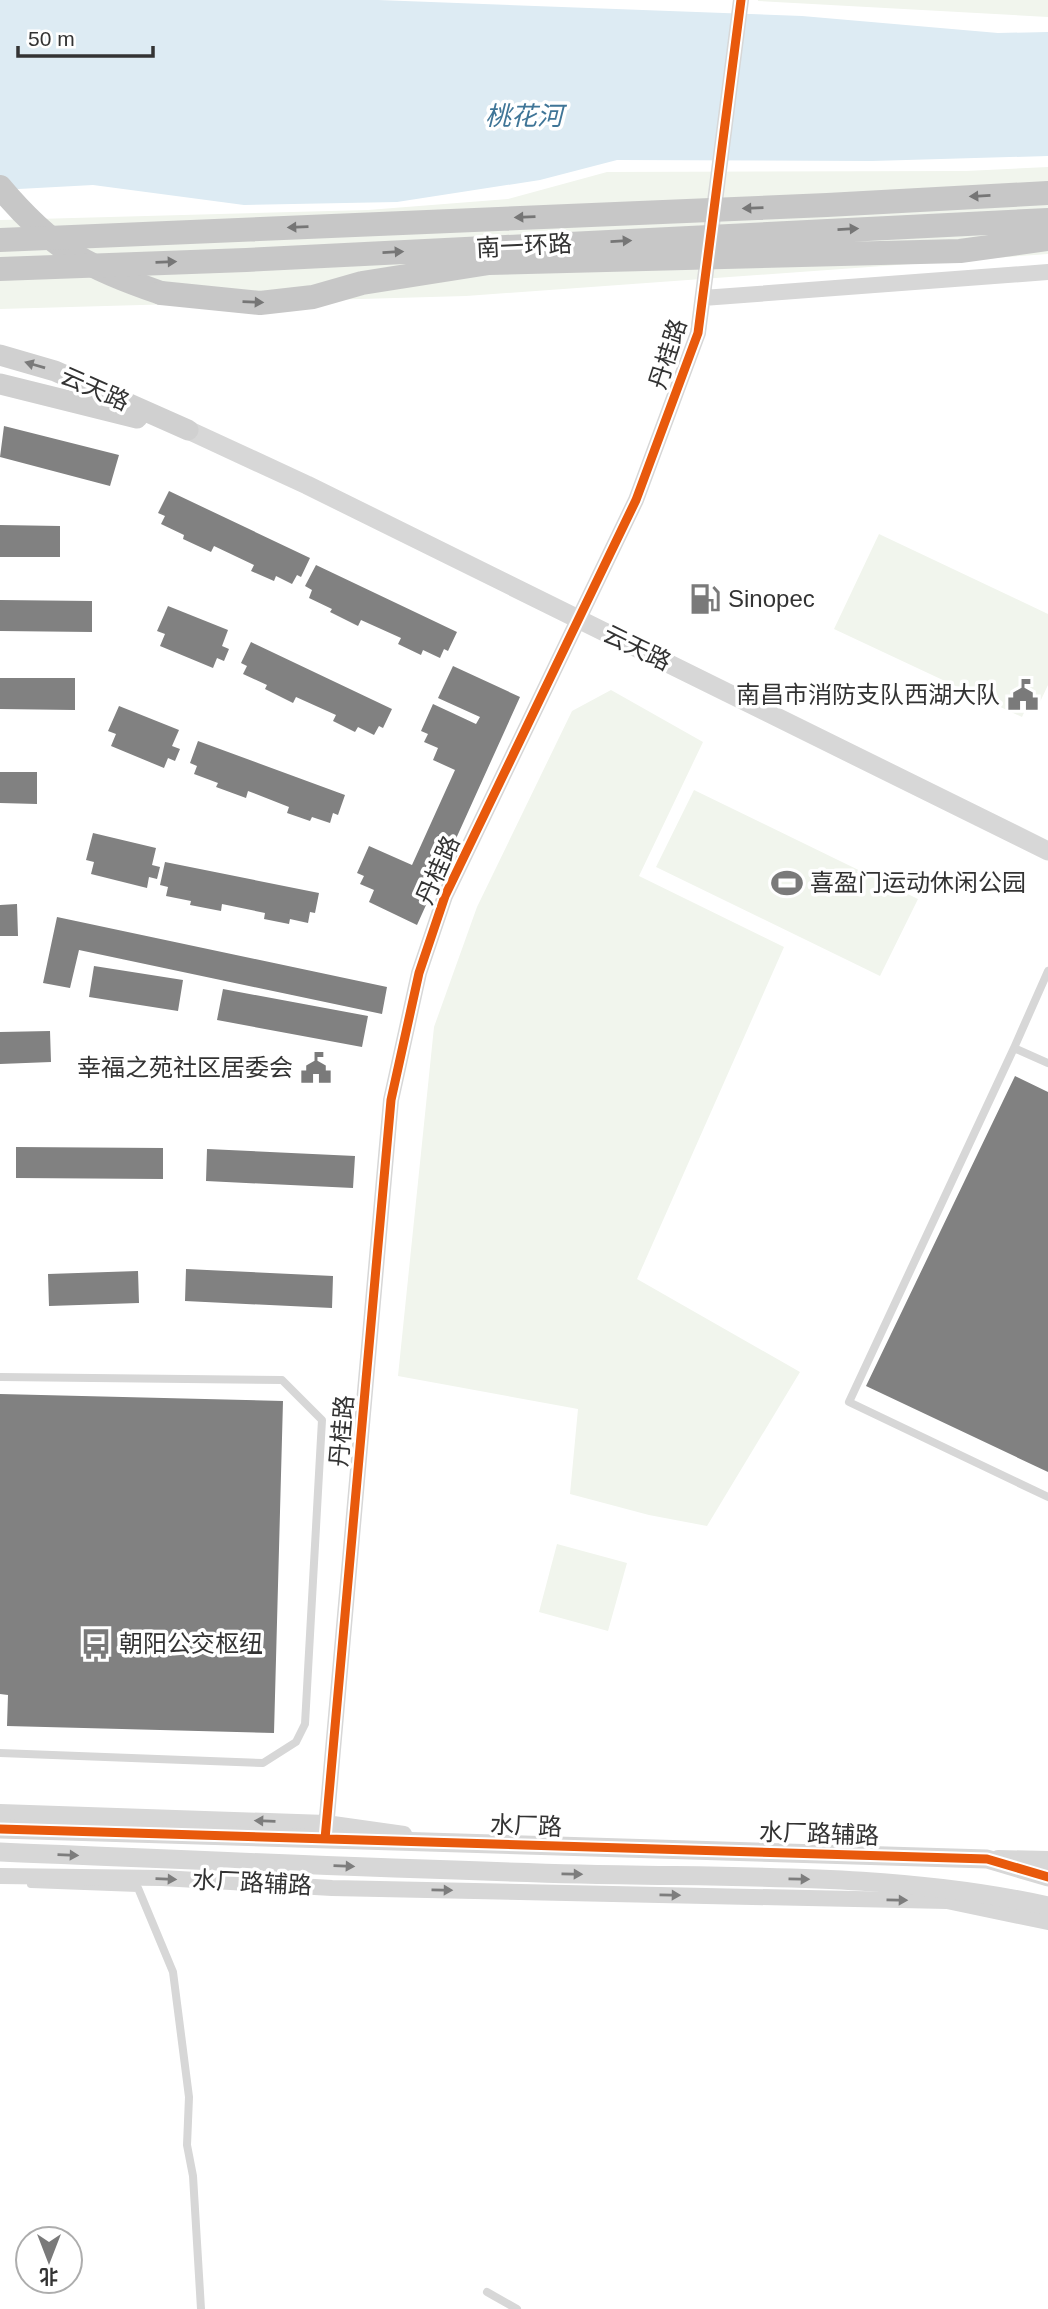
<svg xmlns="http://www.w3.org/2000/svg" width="1048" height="2309" viewBox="0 0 1048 2309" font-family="Helvetica,'Noto Sans SC',sans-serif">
  <rect width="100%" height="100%" fill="#fff"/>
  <!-- green -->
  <path fill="#f1f5ed" d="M 1048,0 L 1048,17 L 758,1 L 758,0 Z
    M 1048,167 L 1048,254 L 466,296 L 0,309 L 0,220 L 368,210 L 508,199 L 607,172 L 966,171 Z
    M 879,534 L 1048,614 L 1048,685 L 1040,702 L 1031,698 L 1022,717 L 834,629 Z
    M 611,690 L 703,742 L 639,876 L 784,947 L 637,1279 L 800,1372 L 707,1526 L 649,1515 L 570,1494 L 578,1409 L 398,1376 L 434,1027 L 477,907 L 572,711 Z
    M 694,790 L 918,899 L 880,976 L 656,867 Z
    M 557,1544 L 627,1563 L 608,1631 L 539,1612 Z"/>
  <!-- water -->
  <path fill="#ddebf3" d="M 0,0 L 378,0 L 802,16 L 998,33 L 1048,32 L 1048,156 L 872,161 L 617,160 L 540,180 L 397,202 L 244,205 L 93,185 L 0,190 Z"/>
  <!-- building -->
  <path fill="#818181" d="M 4,426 L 119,455 L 110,486 L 0,457 Z
    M 169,491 L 310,558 L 301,577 L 297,575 L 292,584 L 276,576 L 274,581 L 251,571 L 254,565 L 214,546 L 211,552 L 183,539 L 184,535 L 161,524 L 165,516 L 158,513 Z
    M 0,525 L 60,526 L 60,557 L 0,557 Z
    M 316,565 L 457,632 L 448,651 L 444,649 L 440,658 L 423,650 L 421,655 L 398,644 L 401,638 L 361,620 L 358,626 L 330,612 L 332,609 L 309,598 L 312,590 L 305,586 Z
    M 0,600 L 92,601 L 92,632 L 0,631 Z
    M 168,606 L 228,630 L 222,646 L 229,649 L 224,661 L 217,658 L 213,668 L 160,646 L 165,634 L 157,631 Z
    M 251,642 L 392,709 L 383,728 L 379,726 L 374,735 L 358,727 L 355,732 L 333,721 L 336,715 L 296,697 L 293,703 L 265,689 L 267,685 L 243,674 L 247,666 L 241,663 Z
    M 453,666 L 520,697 L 417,925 L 369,902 L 374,890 L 360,884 L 364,876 L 357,873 L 369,846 L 412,865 L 455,770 L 433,760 L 438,748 L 424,742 L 428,734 L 421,731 L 433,704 L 476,724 L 480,717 L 438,698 Z
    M 0,678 L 75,678 L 75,710 L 0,709 Z
    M 119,706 L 179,730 L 172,746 L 180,749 L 175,761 L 168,758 L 164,768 L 111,746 L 116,734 L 108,731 Z
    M 198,741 L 345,795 L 338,815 L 333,813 L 330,823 L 312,817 L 310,821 L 287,813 L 289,807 L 248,791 L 246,798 L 216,787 L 218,783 L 194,774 L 197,766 L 190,763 Z
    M 0,772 L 37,772 L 37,804 L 0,803 Z
    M 93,833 L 156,848 L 152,865 L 160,867 L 157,879 L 149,877 L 147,888 L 91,874 L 94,862 L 86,860 Z
    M 165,862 L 319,893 L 315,913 L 310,912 L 308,923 L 290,919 L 289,924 L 264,919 L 265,913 L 222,904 L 221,911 L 190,905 L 191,901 L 166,896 L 168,887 L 160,885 Z
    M 17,904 L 18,936 L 0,936 L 0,905 Z
    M 57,917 L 387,987 L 382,1014 L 79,950 L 70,988 L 43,983 Z
    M 94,966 L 183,980 L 178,1011 L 89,997 Z
    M 223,989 L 368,1016 L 362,1047 L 217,1020 Z
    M 50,1031 L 51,1062 L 0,1064 L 0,1032 Z
    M 1015,1076 L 1048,1092 L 1048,1472 L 866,1386 Z
    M 16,1147 L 163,1148 L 163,1179 L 16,1178 Z
    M 207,1149 L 355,1156 L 353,1188 L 206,1181 Z
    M 186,1269 L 333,1276 L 332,1308 L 185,1301 Z
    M 138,1271 L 139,1303 L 49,1306 L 48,1274 Z
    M 0,1394 L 283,1401 L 274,1733 L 7,1726 L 8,1695 L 0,1694 Z"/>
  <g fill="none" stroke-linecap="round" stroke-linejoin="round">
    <!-- service -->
    <path stroke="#d7d7d7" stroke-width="8" d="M 1014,1048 L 1048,971
      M 1048,1063 L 1014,1048 L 849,1402 L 1048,1497
      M 0,1377 L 282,1380 L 322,1420 L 305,1724 L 296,1742 L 263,1763 L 0,1753
      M 31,1884 L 138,1888 L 173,1972 L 189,2097 L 187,2145 L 193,2176 L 201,2309
      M 487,2292 L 517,2309"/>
    <!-- minor -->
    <path stroke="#d7d7d7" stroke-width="16" d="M 703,298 L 1048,272
      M 0,1812 L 326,1823 L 404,1834
      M 325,1839 L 391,1100 L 419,973 L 445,896 L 636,500 L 698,333 L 741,0
      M 998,1858 L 1048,1859
      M 0,1876 L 162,1878 L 332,1888 L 947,1901 L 1048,1922"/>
    <!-- tertiary -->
    <path stroke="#d7d7d7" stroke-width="19" d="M 188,430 L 307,485 L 1048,851
      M 0,1829 L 987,1859 L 1048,1877
      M 0,1852 C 193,1860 387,1869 580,1874 C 736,1878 895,1872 1048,1906"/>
    <!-- secondary -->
    <path stroke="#d0d0d0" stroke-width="21" d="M 0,355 L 55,371 L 188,430
      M 0,384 L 137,418"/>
    <!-- trunk -->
    <path stroke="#c7c7c7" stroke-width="24" d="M 0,187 C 52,249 86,267 161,293"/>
    <!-- trunk-bridge -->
    <path stroke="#c7c7c7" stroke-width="24" d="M 0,240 L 827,205 L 1048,193
      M 0,269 L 246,260 L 1048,220
      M 161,293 L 260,303 L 313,297 L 362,283 L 489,263 L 960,251 L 1048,239"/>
    <defs>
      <path id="cycleway" d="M 0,1829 L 987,1859 L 1048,1877
        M 325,1839 L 391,1100 L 419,973 L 445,896 L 636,500 L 698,333 L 741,0"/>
    </defs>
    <!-- cycleway casing -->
    <use href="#cycleway" stroke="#fff" stroke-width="13"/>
    <!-- cycleway -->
    <use href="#cycleway" stroke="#e8590c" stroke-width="9"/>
  </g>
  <!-- one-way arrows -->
  <defs><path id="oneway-solid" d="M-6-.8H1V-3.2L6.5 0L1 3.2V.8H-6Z" transform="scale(1.75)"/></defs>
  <g fill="#767676">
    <use href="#oneway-solid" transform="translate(980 196) rotate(177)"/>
    <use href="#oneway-solid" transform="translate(753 208) rotate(178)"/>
    <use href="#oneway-solid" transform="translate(525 217) rotate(178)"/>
    <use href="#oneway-solid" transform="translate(298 227) rotate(178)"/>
    <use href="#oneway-solid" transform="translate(848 229) rotate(-3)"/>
    <use href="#oneway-solid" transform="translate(621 241) rotate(-3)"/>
    <use href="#oneway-solid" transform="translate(393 252) rotate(-3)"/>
    <use href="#oneway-solid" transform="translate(166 262) rotate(-2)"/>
    <use href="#oneway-solid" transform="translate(253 302) rotate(2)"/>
  </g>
  <use fill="#7a7a7a" href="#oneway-solid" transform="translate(35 365) rotate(-164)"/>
  <g fill="#7d7d7d">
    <use href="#oneway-solid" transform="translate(265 1821) rotate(-178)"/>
    <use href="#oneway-solid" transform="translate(68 1855) rotate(2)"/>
    <use href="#oneway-solid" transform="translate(344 1866) rotate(2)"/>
    <use href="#oneway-solid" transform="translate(572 1874) rotate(1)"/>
    <use href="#oneway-solid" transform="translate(166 1879) rotate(2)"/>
    <use href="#oneway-solid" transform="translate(799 1879) rotate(1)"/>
    <use href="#oneway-solid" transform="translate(442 1890) rotate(1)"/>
    <use href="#oneway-solid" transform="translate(670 1895) rotate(1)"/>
    <use href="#oneway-solid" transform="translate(897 1900) rotate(1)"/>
  </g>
  <!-- icons -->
  <defs>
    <symbol id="fuel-bare" viewBox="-9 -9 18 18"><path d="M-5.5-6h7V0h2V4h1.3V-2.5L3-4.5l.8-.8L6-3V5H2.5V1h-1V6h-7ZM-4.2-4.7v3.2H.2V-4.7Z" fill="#7a7a7a" stroke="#fff" stroke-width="2.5" paint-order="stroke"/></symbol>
    <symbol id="civic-bare" viewBox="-9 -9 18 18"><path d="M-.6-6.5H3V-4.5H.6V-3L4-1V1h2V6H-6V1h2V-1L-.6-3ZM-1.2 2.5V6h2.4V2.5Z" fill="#7a7a7a" stroke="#fff" stroke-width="2.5" paint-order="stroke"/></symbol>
    <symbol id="stadium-bare" viewBox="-9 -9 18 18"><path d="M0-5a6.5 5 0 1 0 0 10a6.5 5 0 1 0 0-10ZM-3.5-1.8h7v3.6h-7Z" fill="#7a7a7a" stroke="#fff" stroke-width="2.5" paint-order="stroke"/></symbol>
    <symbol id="bus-bare" viewBox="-9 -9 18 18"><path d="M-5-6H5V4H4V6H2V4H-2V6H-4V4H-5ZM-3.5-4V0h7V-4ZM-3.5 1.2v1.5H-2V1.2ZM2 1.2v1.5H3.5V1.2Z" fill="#7a7a7a" stroke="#fff" stroke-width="2.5" paint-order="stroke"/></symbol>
  </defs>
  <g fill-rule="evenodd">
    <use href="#fuel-bare" x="683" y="577" width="44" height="44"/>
    <use href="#civic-bare" x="1001" y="673" width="44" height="44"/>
    <use href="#stadium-bare" x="765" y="861" width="44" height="44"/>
    <use href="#civic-bare" x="294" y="1046" width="44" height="44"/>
    <use href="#bus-bare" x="74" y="1622" width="44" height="44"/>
  </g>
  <g text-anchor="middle" stroke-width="7" stroke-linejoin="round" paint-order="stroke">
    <!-- street labels -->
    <g font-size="24" fill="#333" stroke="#fff">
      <text transform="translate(524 246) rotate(-3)" y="8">南一环路</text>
      <text transform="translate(668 354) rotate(-72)" y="8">丹桂路</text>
      <text transform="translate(95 389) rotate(24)" y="8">云天路</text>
      <text transform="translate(637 648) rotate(26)" y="8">云天路</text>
      <text transform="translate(438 870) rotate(-66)" y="8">丹桂路</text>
      <text transform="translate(342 1431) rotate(-85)" y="8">丹桂路</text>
      <text transform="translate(526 1826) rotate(2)" y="8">水厂路</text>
      <text transform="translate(819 1834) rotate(2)" y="8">水厂路辅路</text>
      <text transform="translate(252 1883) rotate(3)" y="8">水厂路辅路</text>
    </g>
    <!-- poi labels -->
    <g font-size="24" fill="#333" stroke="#fff" text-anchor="start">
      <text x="728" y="607">Sinopec</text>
      <text x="1000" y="703" text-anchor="end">南昌市消防支队西湖大队</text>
      <text x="810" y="891">喜盈门运动休闲公园</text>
      <text x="293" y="1076" text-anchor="end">幸福之苑社区居委会</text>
      <text x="119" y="1652">朝阳公交枢纽</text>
    </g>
    <!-- water labels -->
    <g font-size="26" font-style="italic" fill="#3f7597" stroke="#fff">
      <text x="524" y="125">桃花河</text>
    </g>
  </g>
  <!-- north arrow -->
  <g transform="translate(49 2260) rotate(180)"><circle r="33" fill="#ffffff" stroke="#adadad" stroke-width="2"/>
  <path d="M0-5L12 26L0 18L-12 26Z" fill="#7a7a7a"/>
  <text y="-10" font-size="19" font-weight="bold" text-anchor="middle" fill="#333333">北</text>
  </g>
  <!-- scale -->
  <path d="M18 46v10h135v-10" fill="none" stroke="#333333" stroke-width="3.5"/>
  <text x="28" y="46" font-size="21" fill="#333333" stroke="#ffffff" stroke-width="5" paint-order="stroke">50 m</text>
</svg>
